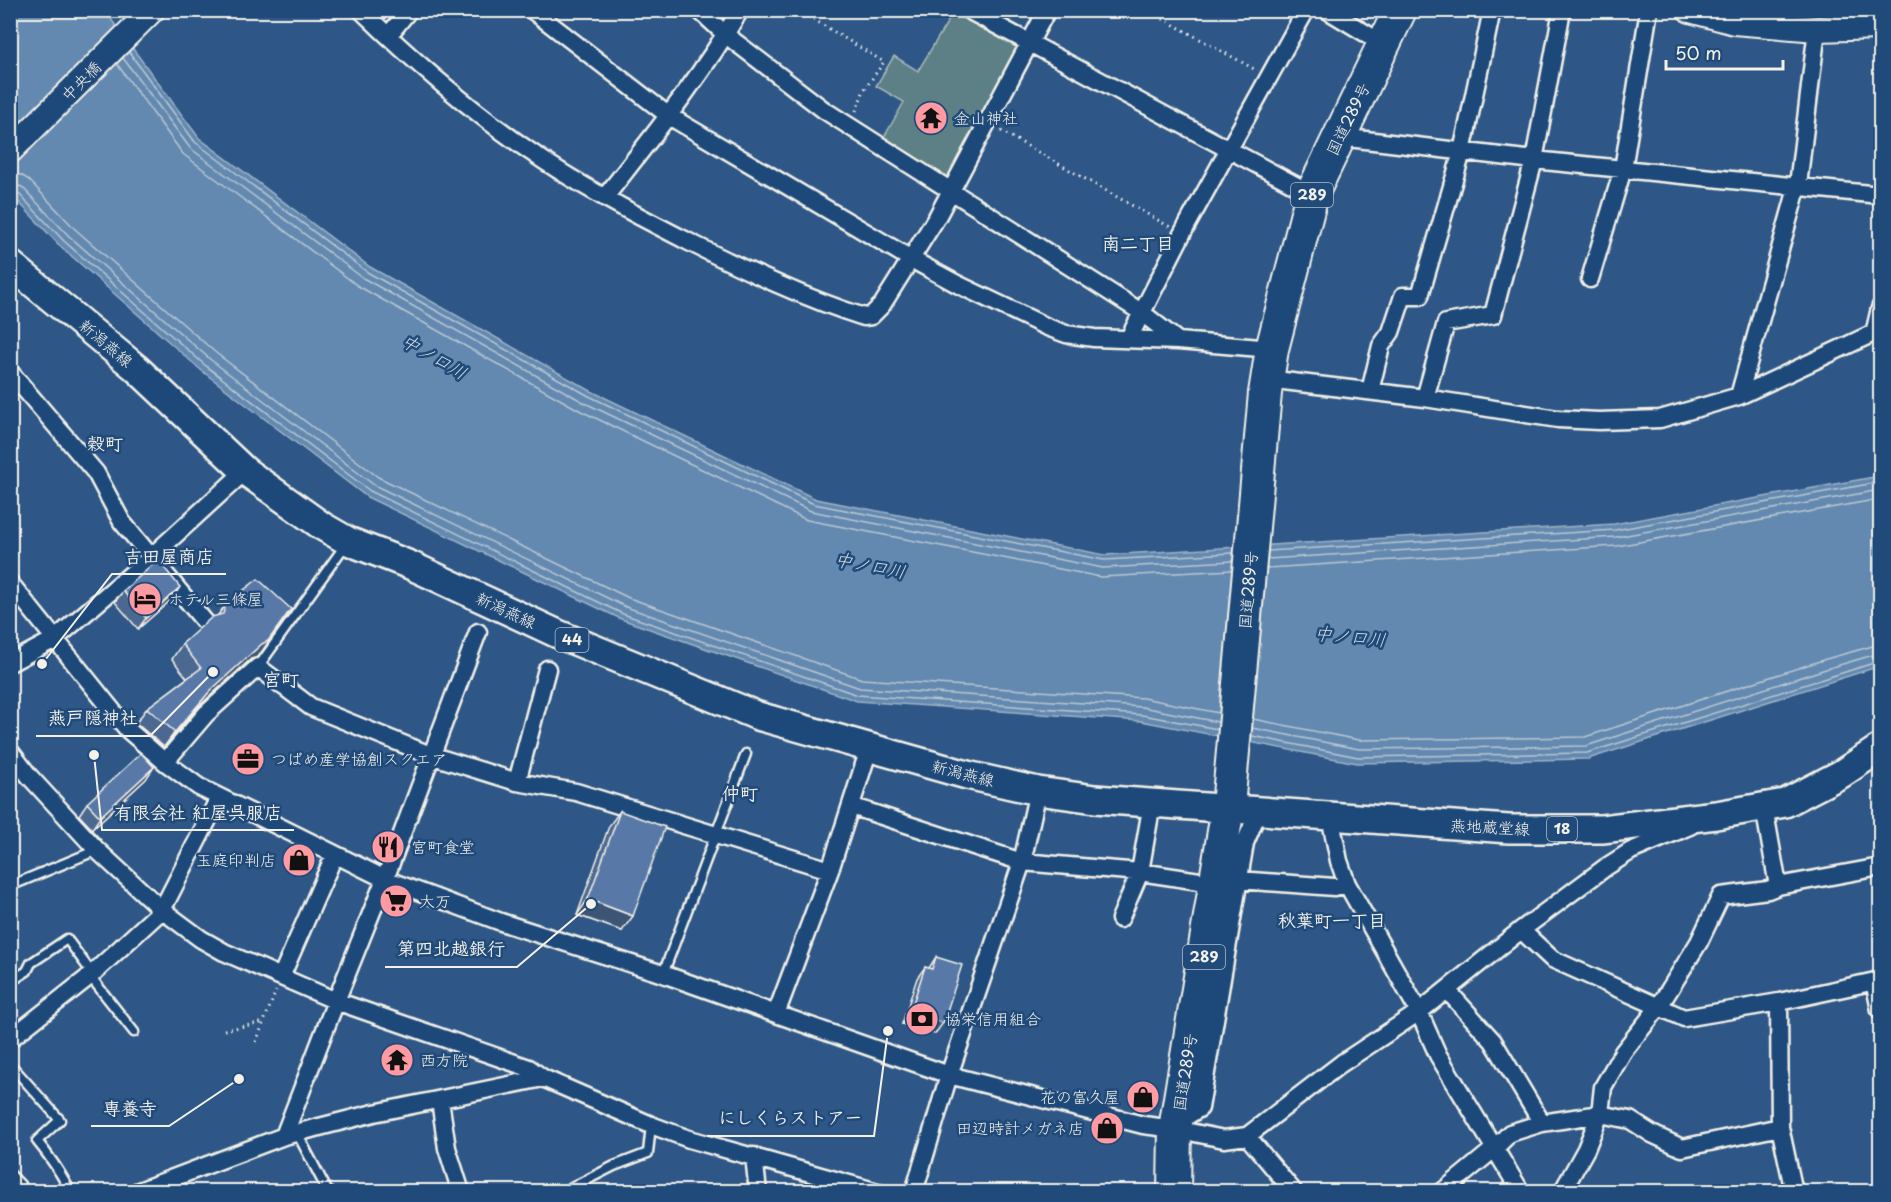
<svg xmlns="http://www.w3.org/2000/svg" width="1891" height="1202" viewBox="0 0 1891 1202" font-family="'Playpen Sans','Klee One',sans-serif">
  <rect width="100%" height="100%" fill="#2e5787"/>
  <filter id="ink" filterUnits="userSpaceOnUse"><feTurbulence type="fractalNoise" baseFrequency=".0167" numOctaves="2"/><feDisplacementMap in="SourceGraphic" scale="12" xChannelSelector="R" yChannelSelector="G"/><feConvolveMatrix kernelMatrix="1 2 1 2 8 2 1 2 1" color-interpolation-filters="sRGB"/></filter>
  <g filter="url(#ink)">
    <!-- green -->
    <path fill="#5c8086" stroke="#a8b8b7" stroke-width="1.5" d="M 954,11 L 963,11 L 1024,46 L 949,178 L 883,139 L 904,102 L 876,86 L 894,56 L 918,71 Z"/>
    <!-- water -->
    <path fill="#6489b0" stroke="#9eb3c6" stroke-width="1.5" d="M 11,11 L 105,11 L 199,138 L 370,267 L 591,391 L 816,499 L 1105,555 L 1614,524 L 1880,476 L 1880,666 L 1588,759 L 1357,763 L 1141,721 L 857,701 L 621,619 L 367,497 L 202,371 L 59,245 L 11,194 Z"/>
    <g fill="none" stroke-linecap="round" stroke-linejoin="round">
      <!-- shore -->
      <path stroke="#bac7d2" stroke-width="1.5" d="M 129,52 L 195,142 L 367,272 L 589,396 L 814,504 L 1104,560 L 1233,553
        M 123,58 L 190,148 L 363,278 L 585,403 L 811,511 L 1103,568 L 1233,561
        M 117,64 L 183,154 L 358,286 L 581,411 L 807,520 L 1101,577 L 1232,570
        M 10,174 L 21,175 L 29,180 L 75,229 L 216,353 L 378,477 L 629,598 L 862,679 L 1143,698 L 1219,713
        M 10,183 L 22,187 L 69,236 L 211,360 L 374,485 L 626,607 L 860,688 L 1142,707 L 1218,722
        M 10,190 L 17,192 L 64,241 L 206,366 L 370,491 L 623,614 L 858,695 L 1142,715 L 1218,729
        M 1268,551 L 1615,530 L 1880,482
        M 1267,559 L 1616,537 L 1880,490
        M 1267,568 L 1617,546 L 1880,499
        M 1253,719 L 1359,740 L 1585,737 L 1826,659 L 1880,644
        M 1252,728 L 1359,749 L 1586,746 L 1829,668 L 1880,653
        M 1252,736 L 1358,757 L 1587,753 L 1880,661"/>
      <defs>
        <path id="lane" d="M 258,667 L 346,544
          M 10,886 L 97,850
          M 663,974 L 746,754
          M 10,982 L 27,971 L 31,963 L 67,939 L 89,969 L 90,976 L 134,1032
          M 10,1064 L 60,1120 L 37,1141 C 47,1153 64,1177 70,1192
          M 297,1133 L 328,1192
          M 10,1174 L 27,1192
          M 563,1192 L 614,1166 L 648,1153 L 651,1125"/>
        <path id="street" d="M 361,10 C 412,60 469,109 528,150 C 578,185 634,214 689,242 C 745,270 804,298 864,317 L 871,316 L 882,305 L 937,217 L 1047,10
          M 532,10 L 669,116 L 911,259 L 957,284 L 1047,327 L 1066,334 L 1094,338 L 1178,341
          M 699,10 L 726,35 L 824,110 L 1141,312 L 1178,341 L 1272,349
          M 968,10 L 1312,194
          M 1327,10 L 1385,45
          M 388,36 L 409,10
          M 1340,137 L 1534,160 L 1880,195
          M 605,197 C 652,137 701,77 740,10
          M 1590,279 L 1623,169 L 1649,10
          M 1874,334 L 1880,308
          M 1129,338 L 1182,234 L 1306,10
          M 10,372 L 96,473 L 122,522 L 205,622
          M 1267,379 L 1425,398 L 1558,419 L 1599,421 L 1660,419 L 1739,396 L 1880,330
          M 1370,391 L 1381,346 L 1391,332 L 1403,296 L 1420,296 L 1462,152 L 1492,10
          M 1739,396 L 1798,185 L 1817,29
          M 1425,398 L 1446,323 L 1493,315 L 1534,160 L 1562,10
          M 10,583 L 128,730 L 165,762 L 199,787 L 385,879 L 501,922 L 663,974 L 949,1075 L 1143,1125 L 1175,1129 L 1224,1139 L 1247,1136 L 1342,1063 L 1419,1012 L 1521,930 L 1606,867 L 1631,851 L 1690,826
          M 10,663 L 55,639 L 150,558 L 245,471
          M 10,751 L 29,776 L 97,850 L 162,910 L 201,939 L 224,952 L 336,1001 L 529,1068 L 543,1078
          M 165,762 L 206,714 L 258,667 L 311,707 L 430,755 L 517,782 L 576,792 L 830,870
          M 517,782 L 547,669
          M 851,806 L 1022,862 L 1140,872 L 1206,882
          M 1764,807 L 1778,886
          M 1330,816 L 1339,861 L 1347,884 L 1419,1012 L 1438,1055 L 1521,1192
          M 1238,880 L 1334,887 L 1347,884
          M 1120,919 L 1140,872 L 1152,803
          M 1521,930 L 1552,959 L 1684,1018 L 1779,1002 L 1880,980
          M 281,977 L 335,854
          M 1874,981 L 1880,1010
          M 1447,990 L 1493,1041 L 1542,1123
          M 1779,1002 L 1780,1127 L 1794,1192
          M 776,1014 L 830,870 L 869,749
          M 10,1039 L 90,976 L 162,910 L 219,798
          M 440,1100 L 447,1148 L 461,1192
          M 1176,1121 L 1176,1123 L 1200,1108 L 1245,843 L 1259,810
          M 284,1136 L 336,1001 L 385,879 L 478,632
          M 1247,1136 L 1294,1192
          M 754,1156 L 758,1192
          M 136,1192 L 284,1136 L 374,1113 L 543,1078 L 651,1125 L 689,1139 L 878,1192
          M 914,1192 L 949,1075 L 1022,862 L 1038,791
          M 1442,1192 L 1494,1149 L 1510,1133 L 1542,1123 L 1600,1114 L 1630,1120 L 1652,1134 L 1682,1148 L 1780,1127
          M 1562,1192 L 1586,1149 L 1600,1114 L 1603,1087 L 1623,1052 L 1658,1008 L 1699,942 L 1721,896 L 1768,890 L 1778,886 L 1880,867"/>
        <path id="secondary" d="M 1690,10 L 1734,22 L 1817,29 L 1880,27
          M 10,151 L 152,10"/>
        <path id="primary" d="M 10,264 L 136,368 L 245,471 L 322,526 L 348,541 L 410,565 L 558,634 L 758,716 L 967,775 L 1038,791 L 1095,799 L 1509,829 L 1602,829 L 1716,815 L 1785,803 L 1841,774 L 1880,748"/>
        <path id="highway" d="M 1174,1192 L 1175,1129 L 1228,807 L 1265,393 L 1272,349 L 1312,194 L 1400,10"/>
      </defs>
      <!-- lane casing -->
      <use href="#lane" stroke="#f4f1e8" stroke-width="13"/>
      <!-- street casing -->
      <use href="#street" stroke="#f4f1e8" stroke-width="21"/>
      <!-- secondary casing -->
      <use href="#secondary" stroke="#f4f1e8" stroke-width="28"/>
      <!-- primary casing -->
      <use href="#primary" stroke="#f4f1e8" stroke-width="32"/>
      <!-- highway casing -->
      <use href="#highway" stroke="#f4f1e8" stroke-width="36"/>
      <!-- path -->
      <path stroke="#f4f1e8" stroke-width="3" stroke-dasharray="1.5 4.5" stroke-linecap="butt" d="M 798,10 L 884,62 L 864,90 L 856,111
        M 1147,10 L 1256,70
        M 1001,131 L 1170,227
        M 224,1030 L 265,1022
        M 256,1042 L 276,991"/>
      <!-- lane -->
      <use href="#lane" stroke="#1f4a7a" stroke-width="8"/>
      <!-- street -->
      <use href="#street" stroke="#1f4a7a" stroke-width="16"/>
      <!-- secondary -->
      <use href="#secondary" stroke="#1f4a7a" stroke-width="24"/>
      <!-- primary -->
      <use href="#primary" stroke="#1f4a7a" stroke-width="27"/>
      <!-- highway -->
      <use href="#highway" stroke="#1f4a7a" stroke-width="32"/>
    </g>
    <!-- wall -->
    <path fill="#4c6890" stroke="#f4f1e8" stroke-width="1.5" d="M 123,591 L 172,599 L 138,629 L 115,602 Z
      M 226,604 L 258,657 L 251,659 L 199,706 L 164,747 L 136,723 L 147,708 L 187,678 L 172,659 L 182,644 L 218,615 Z
      M 146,779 L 92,829 L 79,815 L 87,803 Z
      M 620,811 L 622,931 L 577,915 L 609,826 Z
      M 936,957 L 935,1034 L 902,1024 L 917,978 L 925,967 L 929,968 Z"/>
    <!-- shaded-wall -->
    <path fill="#3e5575" stroke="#f4f1e8" stroke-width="1.5" d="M 180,587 L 172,599 L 138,629 L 146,618 Z
      M 291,609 L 258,657 L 251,659 L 199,706 L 164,747 L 175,732 L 210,691 Z
      M 154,767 L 146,779 L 92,829 L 100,817 Z
      M 588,899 L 633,916 L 622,931 L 577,915 Z
      M 910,1012 L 943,1023 L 935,1034 L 902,1024 Z"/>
    <!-- building -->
    <path fill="#5879a7" stroke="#f4f1e8" stroke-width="1.5" d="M 158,560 L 180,587 L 146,618 L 123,591 Z
      M 258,579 L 291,609 L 268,641 L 262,644 L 210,691 L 175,732 L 147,708 L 201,668 L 182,644 L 212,617 L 223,614 L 226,604 Z
      M 141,753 L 154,767 L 100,817 L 87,803 Z
      M 620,811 L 665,827 L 633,916 L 588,899 Z
      M 936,957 L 962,965 L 943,1023 L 910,1012 L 925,967 L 932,969 Z"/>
  </g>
  <!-- icons -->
  <defs>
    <symbol id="temple-disc" viewBox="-11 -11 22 22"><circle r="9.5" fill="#ff9aa2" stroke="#1f4a7a"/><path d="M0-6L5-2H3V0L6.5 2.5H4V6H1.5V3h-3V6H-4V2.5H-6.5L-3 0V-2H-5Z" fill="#111"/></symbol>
    <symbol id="hotel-disc" viewBox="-11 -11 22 22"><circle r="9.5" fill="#ff9aa2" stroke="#1f4a7a"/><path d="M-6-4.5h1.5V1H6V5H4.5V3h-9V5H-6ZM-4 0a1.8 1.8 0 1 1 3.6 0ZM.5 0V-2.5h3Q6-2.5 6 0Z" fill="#111"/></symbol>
    <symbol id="office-disc" viewBox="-11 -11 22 22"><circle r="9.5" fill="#ff9aa2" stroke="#1f4a7a"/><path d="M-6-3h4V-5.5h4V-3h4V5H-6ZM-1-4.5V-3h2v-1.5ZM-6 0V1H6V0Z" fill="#111"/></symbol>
    <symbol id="restaurant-disc" viewBox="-11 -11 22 22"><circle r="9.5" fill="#ff9aa2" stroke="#1f4a7a"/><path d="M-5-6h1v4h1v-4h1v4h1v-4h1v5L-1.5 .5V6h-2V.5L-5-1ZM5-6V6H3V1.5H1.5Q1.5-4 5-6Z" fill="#111"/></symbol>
    <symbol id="shop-disc" viewBox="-11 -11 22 22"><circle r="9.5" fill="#ff9aa2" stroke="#1f4a7a"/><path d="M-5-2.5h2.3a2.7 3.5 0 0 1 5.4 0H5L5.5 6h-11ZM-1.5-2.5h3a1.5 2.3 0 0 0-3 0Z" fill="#111"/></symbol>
    <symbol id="supermarket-disc" viewBox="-11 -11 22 22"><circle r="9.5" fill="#ff9aa2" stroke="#1f4a7a"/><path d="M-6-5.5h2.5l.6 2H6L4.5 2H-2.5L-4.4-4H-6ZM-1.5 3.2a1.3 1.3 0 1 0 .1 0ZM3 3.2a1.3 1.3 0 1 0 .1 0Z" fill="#111"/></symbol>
    <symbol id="bank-disc" viewBox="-11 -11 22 22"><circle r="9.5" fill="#ff9aa2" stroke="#1f4a7a"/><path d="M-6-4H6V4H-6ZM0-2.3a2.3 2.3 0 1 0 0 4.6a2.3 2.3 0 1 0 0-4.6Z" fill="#111"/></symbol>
  </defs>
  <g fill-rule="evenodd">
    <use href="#temple-disc" x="912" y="99" width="38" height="38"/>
    <use href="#hotel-disc" x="126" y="580" width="38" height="38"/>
    <use href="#office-disc" x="229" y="740" width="38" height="38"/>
    <use href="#restaurant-disc" x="369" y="828" width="38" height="38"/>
    <use href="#shop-disc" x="280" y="841" width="38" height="38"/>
    <use href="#supermarket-disc" x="377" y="882" width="38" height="38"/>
    <use href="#bank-disc" x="903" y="1000" width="38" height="38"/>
    <use href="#temple-disc" x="378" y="1041" width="38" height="38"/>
    <use href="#shop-disc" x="1124" y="1078" width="38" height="38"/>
    <use href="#shop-disc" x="1088" y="1109" width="38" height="38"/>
  </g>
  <g text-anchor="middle" stroke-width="5" stroke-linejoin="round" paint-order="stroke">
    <!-- shield labels -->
    <g fill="#1f4a7a" stroke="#b4bfc7" stroke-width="1.5">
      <rect x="1291" y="183" width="42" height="24" rx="4.5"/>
      <rect x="555.5" y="628" width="33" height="24" rx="4.5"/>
      <rect x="1547" y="817" width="30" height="24" rx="4.5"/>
      <rect x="1183" y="945" width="42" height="24" rx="4.5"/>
    </g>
    <g font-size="15" font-weight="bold" fill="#f4f1e8">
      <text x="1312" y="200">289</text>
      <text x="572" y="645">44</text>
      <text x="1562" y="834">18</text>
      <text x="1204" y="962">289</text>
    </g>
    <!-- street labels -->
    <g font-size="16" fill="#f4f1e8" stroke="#1f4a7a">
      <text transform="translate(81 81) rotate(-45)" y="6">中央橋</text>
      <text transform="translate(1348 119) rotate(-64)" y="6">国道289号</text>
      <text transform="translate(106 343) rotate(40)" y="6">新潟燕線</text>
      <text transform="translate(1248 590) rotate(-85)" y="6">国道289号</text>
      <text transform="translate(506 610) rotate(25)" y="6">新潟燕線</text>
      <text transform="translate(963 773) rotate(14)" y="6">新潟燕線</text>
      <text transform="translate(1490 827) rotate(3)" y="6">燕地蔵堂線</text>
      <text transform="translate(1185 1072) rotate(-81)" y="6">国道289号</text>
    </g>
    <!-- poi labels -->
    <g font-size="16" fill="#f4f1e8" stroke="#1f4a7a" text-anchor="start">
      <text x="954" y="124">金山神社</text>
      <text x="168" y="605">ホテル三條屋</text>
      <text x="271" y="765">つばめ産学協創スクエア</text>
      <text x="411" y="853">宮町食堂</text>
      <text x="276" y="866" text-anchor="end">玉庭印判店</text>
      <text x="419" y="907">大万</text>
      <text x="945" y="1025">協栄信用組合</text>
      <text x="420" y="1066">西方院</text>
      <text x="1120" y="1103" text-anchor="end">花の富久屋</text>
      <text x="1084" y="1134" text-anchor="end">田辺時計メガネ店</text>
    </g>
    <!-- neighbourhood labels -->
    <g font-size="18" font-weight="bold" fill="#f4f1e8" stroke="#1f4a7a">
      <text x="1138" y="250">南二丁目</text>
      <text x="105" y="450">穀町</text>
      <text x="281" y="686">宮町</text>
      <text x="740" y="800">仲町</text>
      <text x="1332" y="927">秋葉町一丁目</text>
    </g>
    <!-- water labels -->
    <g font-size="18" font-style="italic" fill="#d7dcdd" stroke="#1f4a7a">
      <text transform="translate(434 357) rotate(30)" y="6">中ノ口川</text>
      <text transform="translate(870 566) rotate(11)" y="6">中ノ口川</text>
      <text transform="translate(1350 637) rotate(6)" y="6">中ノ口川</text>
    </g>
  </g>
  <!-- callouts -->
  <path fill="none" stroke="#f4f1e8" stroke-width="2" d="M42 664L112 574H226M213 672L150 736H36M94 755L102 830H294M591 904L517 967H385M239 1079L169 1126H91M888 1031L874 1136H707"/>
  <g fill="#f4f1e8" stroke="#1f4a7a" stroke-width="2">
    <circle cx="42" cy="664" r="6"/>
    <circle cx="213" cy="672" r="6"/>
    <circle cx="94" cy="755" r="6"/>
    <circle cx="591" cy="904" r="6"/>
    <circle cx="239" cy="1079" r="6"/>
    <circle cx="888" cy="1031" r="6"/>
  </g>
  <g font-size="18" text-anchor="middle" font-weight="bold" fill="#f4f1e8" stroke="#1f4a7a" stroke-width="5" stroke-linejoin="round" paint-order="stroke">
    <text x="169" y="563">吉田屋商店</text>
    <text x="93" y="724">燕戸隠神社</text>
    <text x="198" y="819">有限会社 紅屋呉服店</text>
    <text x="451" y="955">第四北越銀行</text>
    <text x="130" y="1115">専養寺</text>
    <text x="790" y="1124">にしくらストアー</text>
  </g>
  <!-- margin -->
  <rect width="1891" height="1202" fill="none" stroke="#1f4a7a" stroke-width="36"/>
  <rect x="18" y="18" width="1855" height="1166" fill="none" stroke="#f4f1e8" stroke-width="2" filter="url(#ink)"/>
  <!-- scale -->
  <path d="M1666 60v9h117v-9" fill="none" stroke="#f4f1e8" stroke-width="3"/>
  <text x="1675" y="60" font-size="18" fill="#f4f1e8" stroke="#1f4a7a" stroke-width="4.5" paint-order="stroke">50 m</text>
</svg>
